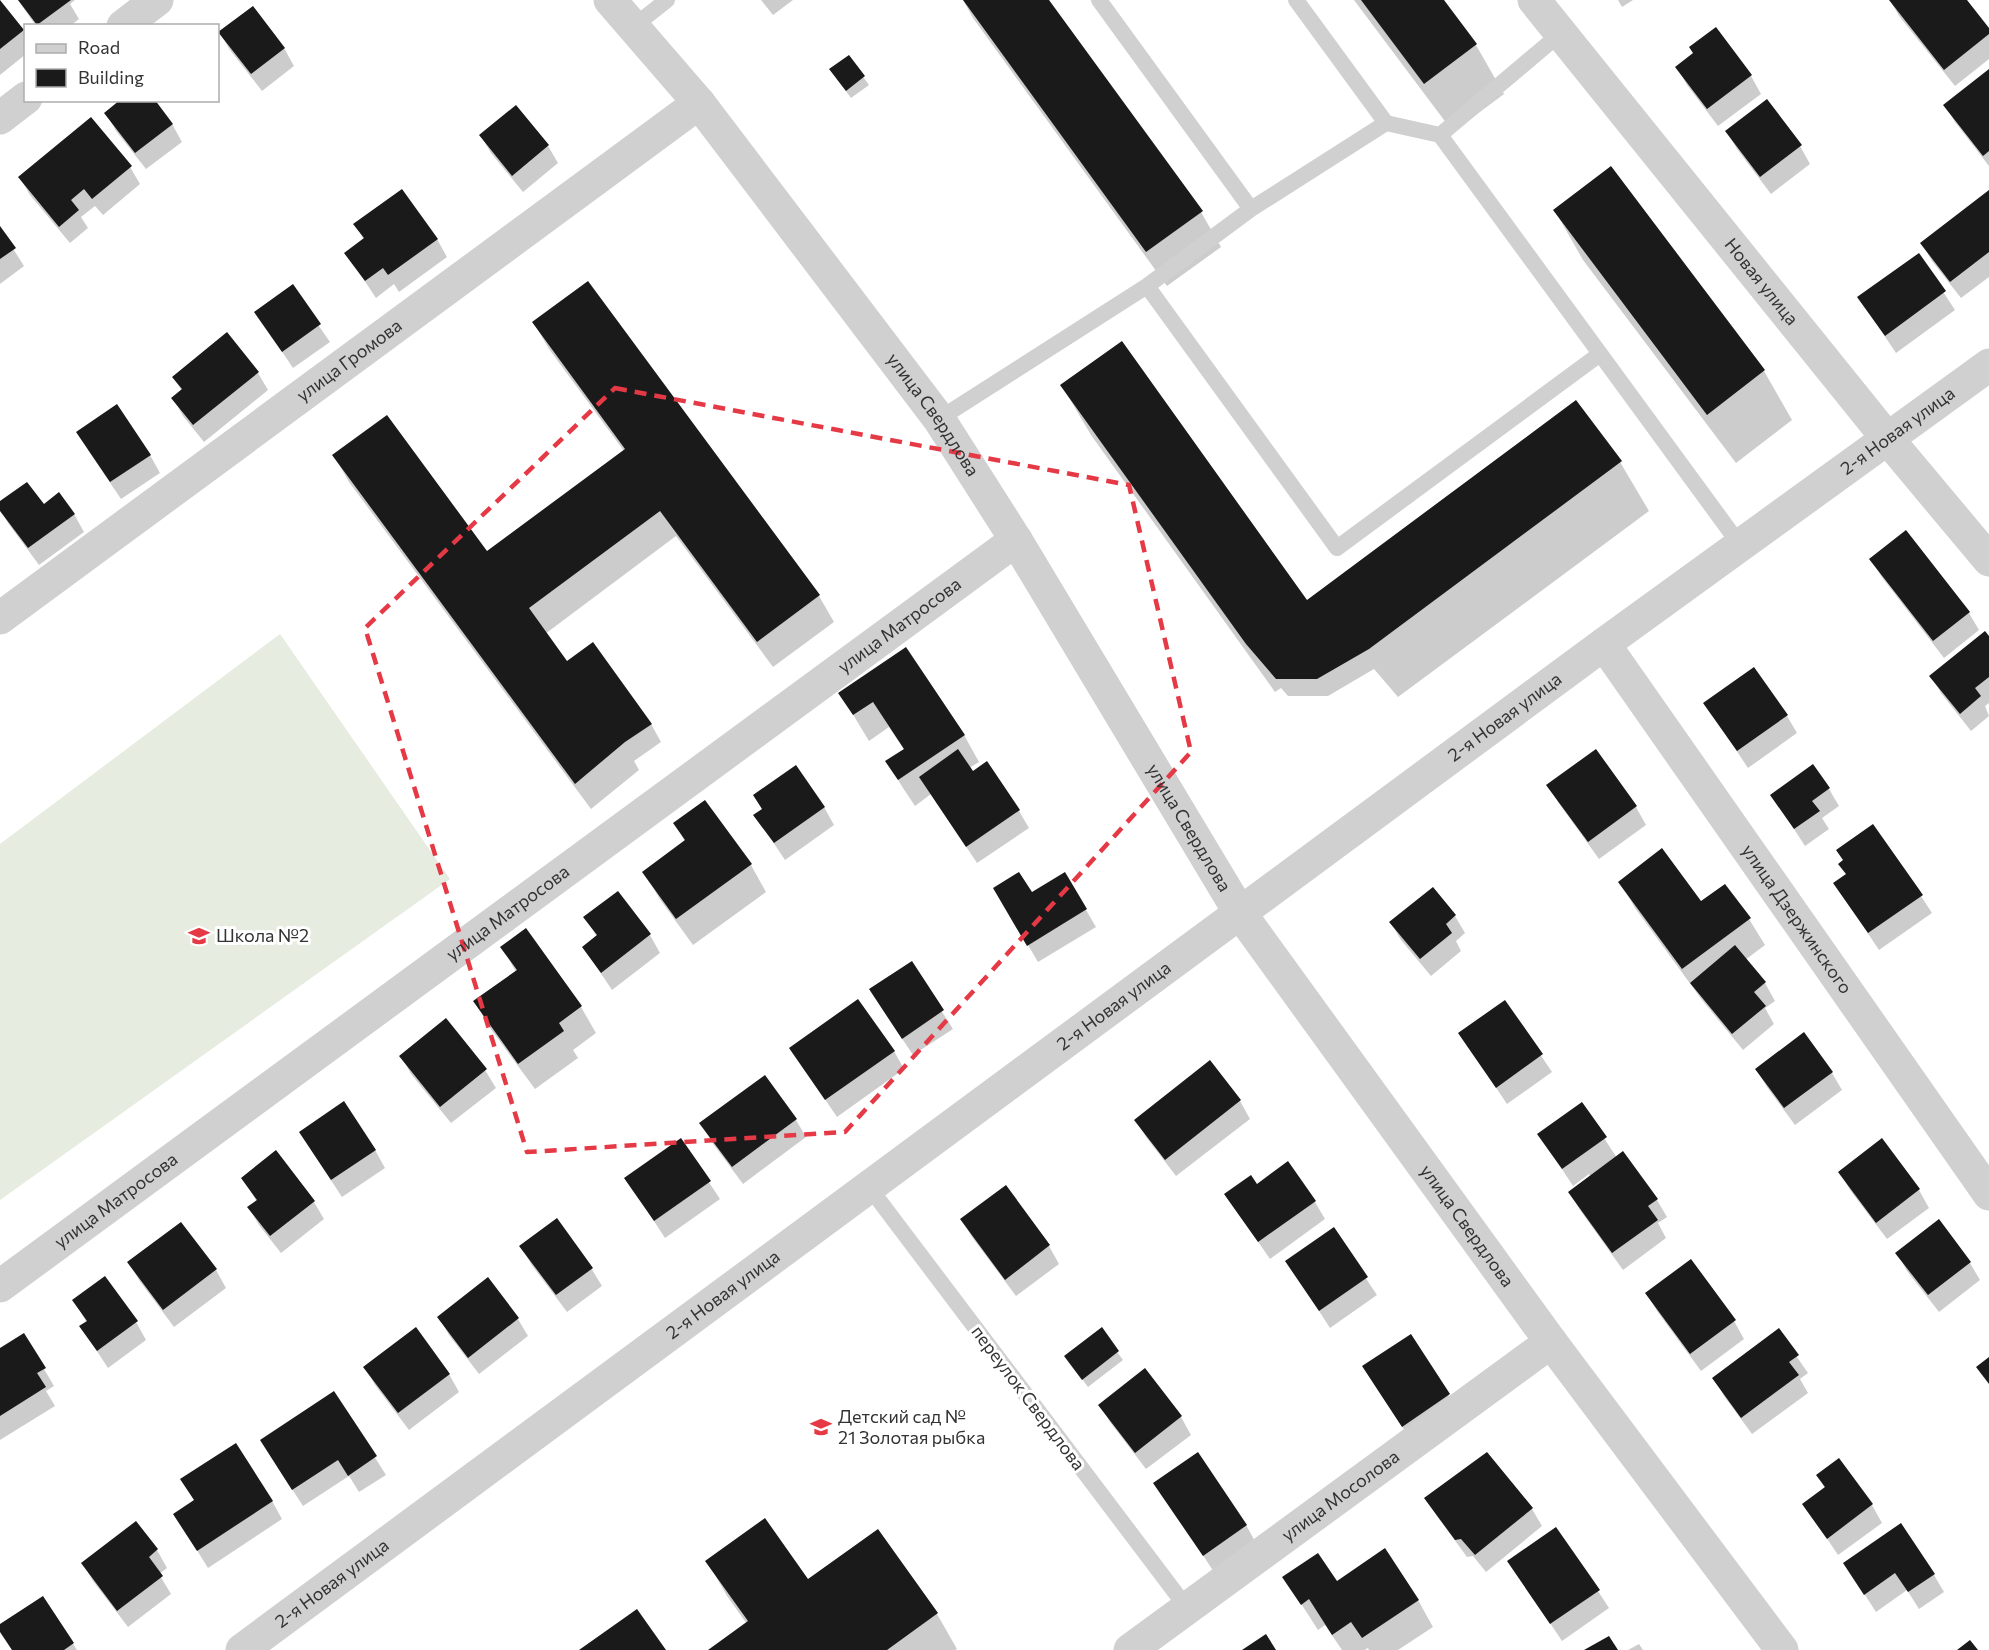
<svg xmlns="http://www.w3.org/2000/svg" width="1989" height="1650" viewBox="0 0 1989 1650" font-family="Commissioner,sans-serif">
  <rect width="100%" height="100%" fill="#fff"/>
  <!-- garden -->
  <path fill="#e6ecdf" d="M 280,634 L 450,879 L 0,1200 L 0,844 Z"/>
  <!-- shadow -->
  <path fill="#0003" d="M 18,0 L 75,0 L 70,4 L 79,19 L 70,26 L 36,26 Z
    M 761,0 L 793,0 L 773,15 Z
    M 963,0 L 1047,0 L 1201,212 L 1221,247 L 1167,286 L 973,18 Z
    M 1354,0 L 1442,0 L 1476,45 L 1504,94 L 1453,132 Z
    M 1618,0 L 1633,0 L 1622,7 Z
    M 1890,0 L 1965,0 L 1989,30 L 1989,59 L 1955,86 L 1899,16 Z
    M 0,2 L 26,35 L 26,54 L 0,75 Z
    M 1715,29 L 1751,76 L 1761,94 L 1718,126 L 1687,85 L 1677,67 L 1694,54 Z
    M 220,33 L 284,48 L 294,66 L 262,91 L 230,50 Z
    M 849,57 L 869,85 L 851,98 L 836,78 Z
    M 1989,73 L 1989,166 L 1955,122 L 1945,105 Z
    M 106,113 L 172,124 L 182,142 L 146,169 L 116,131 Z
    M 1727,132 L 1800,146 L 1810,164 L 1771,194 L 1737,149 Z
    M 481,136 L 548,146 L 558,163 L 523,192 L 491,153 Z
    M 130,167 L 140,184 L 103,215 L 95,206 L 81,217 L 88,228 L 70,243 L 30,195 L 20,178 Z
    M 1611,168 L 1764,371 L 1792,420 L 1736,463 L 1583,260 L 1555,211 Z
    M 1989,192 L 1989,277 L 1961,298 L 1932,261 L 1922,243 Z
    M 355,224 L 437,239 L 447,257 L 399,292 L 394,284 L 376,298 L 346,253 L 364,240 Z
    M 0,228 L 24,266 L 0,284 Z
    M 1919,255 L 1955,310 L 1896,353 L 1859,298 Z
    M 587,283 L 819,596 L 834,622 L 773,667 L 676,536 L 545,634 L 572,671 L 651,724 L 661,742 L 634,761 L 639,770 L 591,809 L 349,482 L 334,456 L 487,553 L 624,451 L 549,349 L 534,323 Z
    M 292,287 L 330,342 L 293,368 L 256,313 Z
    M 258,373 L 268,390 L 204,442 L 183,416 L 173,398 L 182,391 L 173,377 Z
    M 1062,386 L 1306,602 L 1576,402 L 1620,462 L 1649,511 L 1398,697 L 1374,669 L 1328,696 L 1288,696 L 1281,688 L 1275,692 L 1091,435 Z
    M 88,450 L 150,455 L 160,473 L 121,499 Z
    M 0,503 L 43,506 L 74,514 L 84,532 L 39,565 L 8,523 L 0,509 Z
    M 1871,559 L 1969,613 L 1979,630 L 1944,658 L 1881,576 Z
    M 1989,638 L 1989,703 L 1985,706 L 1989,716 L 1971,731 L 1941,693 L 1931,676 Z
    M 905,649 L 964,735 L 979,762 L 969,768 L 1019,811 L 1029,828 L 977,863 L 931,794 L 915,806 L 903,788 L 887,762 L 905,751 L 889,727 L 869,741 L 840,693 Z
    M 1705,704 L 1787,716 L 1797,733 L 1748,768 Z
    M 1595,751 L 1636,807 L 1646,825 L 1599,859 L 1558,802 L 1548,785 Z
    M 1829,789 L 1839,806 L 1822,818 L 1829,829 L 1805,846 L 1772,795 Z
    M 704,802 L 751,865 L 766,892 L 693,945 L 659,898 L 644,872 L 685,842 L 675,823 Z
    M 824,807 L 834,825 L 785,860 L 755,815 Z
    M 1844,861 L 1921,896 L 1932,913 L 1879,950 L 1835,884 L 1847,875 Z
    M 1065,874 L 1096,927 L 1038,962 L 995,889 L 1032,894 Z
    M 1620,882 L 1701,903 L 1749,919 L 1765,945 L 1745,960 L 1765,983 L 1775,1001 L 1765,1008 L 1774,1024 L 1743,1050 L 1702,1000 L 1635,908 Z
    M 1433,889 L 1455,916 L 1465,933 L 1456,941 L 1461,951 L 1431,976 L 1401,940 L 1391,923 Z
    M 617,893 L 650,935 L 660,953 L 612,990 L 584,948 L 597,937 L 585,917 Z
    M 526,930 L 581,1007 L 596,1033 L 573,1050 L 578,1058 L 535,1089 L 490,1028 L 475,1002 L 516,972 L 502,947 Z
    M 911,963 L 953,1029 L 913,1055 L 881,1007 Z
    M 1505,1002 L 1552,1072 L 1507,1104 L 1460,1034 Z
    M 791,1049 L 894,1051 L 904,1069 L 837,1117 Z
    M 401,1056 L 485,1070 L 496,1088 L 451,1123 L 411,1074 Z
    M 1210,1062 L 1240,1101 L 1250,1119 L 1176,1176 L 1146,1137 L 1136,1120 Z
    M 1756,1069 L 1832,1073 L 1842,1090 L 1795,1125 L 1767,1087 Z
    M 765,1077 L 796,1120 L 806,1137 L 743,1184 L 711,1141 L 701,1123 Z
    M 1582,1104 L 1617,1158 L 1657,1200 L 1667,1217 L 1658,1223 L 1666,1238 L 1623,1270 L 1580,1210 L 1569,1192 L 1591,1177 L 1589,1174 L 1573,1186 L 1539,1134 Z
    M 681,1140 L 720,1199 L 665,1238 L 626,1178 Z
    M 1882,1141 L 1919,1190 L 1929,1208 L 1887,1239 L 1850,1190 L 1840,1172 Z
    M 311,1150 L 375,1150 L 385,1168 L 342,1197 Z
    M 276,1153 L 314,1202 L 324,1219 L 281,1253 L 259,1225 L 249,1208 L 257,1202 L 243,1178 Z
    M 1257,1186 L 1315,1202 L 1325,1219 L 1270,1259 L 1226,1195 Z
    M 1006,1187 L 1049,1246 L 1059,1264 L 1016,1296 L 972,1237 L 962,1220 Z
    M 181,1224 L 216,1270 L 226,1288 L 174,1327 L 139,1280 L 129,1263 Z
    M 1333,1229 L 1377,1295 L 1330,1328 L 1287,1261 Z
    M 521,1246 L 591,1268 L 602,1286 L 567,1312 L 531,1264 Z
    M 1897,1253 L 1970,1263 L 1980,1280 L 1939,1312 L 1907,1271 Z
    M 1647,1294 L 1734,1321 L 1744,1339 L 1701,1371 L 1657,1311 Z
    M 74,1300 L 136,1322 L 146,1340 L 108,1368 L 81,1327 L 87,1323 Z
    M 439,1317 L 518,1319 L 528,1336 L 479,1374 L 449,1335 Z
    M 1101,1330 L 1123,1360 L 1088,1387 L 1071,1364 Z
    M 1779,1331 L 1808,1373 L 1800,1379 L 1808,1393 L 1752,1434 L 1724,1396 L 1714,1378 Z
    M 1411,1336 L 1459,1412 L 1413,1443 L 1374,1384 Z
    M 0,1350 L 44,1369 L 54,1386 L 46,1391 L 55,1406 L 0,1440 Z
    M 365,1367 L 449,1374 L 459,1392 L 409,1430 L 375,1385 Z
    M 1144,1371 L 1181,1417 L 1191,1435 L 1146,1469 L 1110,1422 L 1100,1405 Z
    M 334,1393 L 386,1475 L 359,1492 L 349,1476 L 303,1506 L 272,1458 Z
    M 1839,1460 L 1872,1505 L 1882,1523 L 1838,1555 L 1804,1504 L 1825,1489 L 1818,1475 Z
    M 1155,1483 L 1246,1525 L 1256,1543 L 1214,1572 Z
    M 1426,1499 L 1532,1509 L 1542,1526 L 1486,1572 L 1473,1556 L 1467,1557 L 1437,1516 Z
    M 272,1501 L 282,1519 L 208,1568 L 175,1515 Z
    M 136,1523 L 157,1550 L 167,1568 L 159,1574 L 171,1594 L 128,1627 L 93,1581 L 83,1563 Z
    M 877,1531 L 937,1614 L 957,1649 L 955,1650 L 711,1650 L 747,1624 L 727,1596 L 707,1561 L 808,1581 Z
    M 1509,1561 L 1598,1591 L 1609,1608 L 1562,1641 Z
    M 1845,1564 L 1934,1575 L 1944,1592 L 1919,1609 L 1907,1590 L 1876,1612 Z
    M 1284,1577 L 1336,1583 L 1418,1600 L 1433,1627 L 1398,1650 L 1369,1650 L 1368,1648 L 1365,1650 L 1342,1650 L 1325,1625 L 1318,1630 Z
    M 42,1598 L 73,1644 L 77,1650 L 12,1650 L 0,1630 L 0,1625 Z
    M 1639,1644 L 1643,1650 L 1628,1650 Z"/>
  <!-- building -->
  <path fill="#1a1a1a" d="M 0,0 L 24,30 L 0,49 Z
    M 18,0 L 71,0 L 37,25 Z
    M 963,0 L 1049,0 L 1203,211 L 1146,252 Z
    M 1361,0 L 1444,0 L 1477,44 L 1424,84 Z
    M 1889,0 L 1967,0 L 1989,28 L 1989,34 L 1944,70 Z
    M 253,6 L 285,48 L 251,74 L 218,32 Z
    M 1716,27 L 1752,75 L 1707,109 L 1675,67 L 1693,53 L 1689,47 Z
    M 849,55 L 865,76 L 846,91 L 829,69 Z
    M 1989,69 L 1989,151 L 1983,156 L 1943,105 Z
    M 1767,99 L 1802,145 L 1760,177 L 1725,131 Z
    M 120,100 L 155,100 L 173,124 L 135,153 L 104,113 Z
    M 516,105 L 549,145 L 512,176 L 479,135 Z
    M 91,117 L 132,166 L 92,199 L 84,189 L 71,200 L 79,210 L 59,227 L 18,177 Z
    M 1611,166 L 1765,370 L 1707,415 L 1553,210 Z
    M 402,189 L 438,239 L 388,275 L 383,268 L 365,281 L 344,253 L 364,238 L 353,224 Z
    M 1989,190 L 1989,252 L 1950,282 L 1920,243 Z
    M 0,226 L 16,248 L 0,259 Z
    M 1919,253 L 1946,291 L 1885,336 L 1857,297 Z
    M 588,281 L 820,595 L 757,642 L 660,511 L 529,608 L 567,661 L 593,642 L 652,724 L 625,742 L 575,784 L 332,455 L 387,415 L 487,551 L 625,449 L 532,322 Z
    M 293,284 L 321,324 L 282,352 L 254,312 Z
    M 227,332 L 259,372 L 193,425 L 171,398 L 182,389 L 172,377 Z
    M 1122,341 L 1307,600 L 1576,400 L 1622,461 L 1369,649 L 1317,679 L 1276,679 L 1246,644 L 1060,385 Z
    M 117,404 L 151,455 L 110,482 L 76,432 Z
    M 27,482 L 44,504 L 59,492 L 75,514 L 28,548 L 0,511 L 0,501 Z
    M 1906,530 L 1970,612 L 1933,641 L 1869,559 Z
    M 1985,631 L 1989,636 L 1989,677 L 1975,688 L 1981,696 L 1960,714 L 1929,676 Z
    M 906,647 L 965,735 L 898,780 L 885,761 L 904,749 L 873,702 L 853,715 L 838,693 Z
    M 1754,667 L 1788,715 L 1737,751 L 1703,703 Z
    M 958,749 L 973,771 L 987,761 L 1020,810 L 966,847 L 919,777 Z
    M 1596,749 L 1637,806 L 1588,842 L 1546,785 Z
    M 1813,764 L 1830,788 L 1812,801 L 1820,811 L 1794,829 L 1770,795 Z
    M 796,765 L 825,807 L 774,843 L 753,815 L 762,809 L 753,795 Z
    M 705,800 L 752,864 L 676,919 L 642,872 L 685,840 L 673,823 Z
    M 1873,824 L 1923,895 L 1868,933 L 1833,883 L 1846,874 L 1838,864 L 1843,860 L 1836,850 Z
    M 1662,848 L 1701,901 L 1725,884 L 1751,918 L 1682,969 L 1618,882 Z
    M 1019,872 L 1032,892 L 1065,872 L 1087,909 L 1027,946 L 993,888 Z
    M 1433,887 L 1456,915 L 1446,924 L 1452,933 L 1420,959 L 1389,922 Z
    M 618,891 L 651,934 L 601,973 L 582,947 L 597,935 L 583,917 Z
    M 526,928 L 582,1006 L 559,1023 L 564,1031 L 518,1064 L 473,1001 L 517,970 L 500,947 Z
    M 1735,945 L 1766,982 L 1754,992 L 1766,1006 L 1732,1034 L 1690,983 Z
    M 912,961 L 944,1010 L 902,1039 L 869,989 Z
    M 858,999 L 895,1051 L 825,1100 L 789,1048 Z
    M 1505,1000 L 1543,1054 L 1496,1088 L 1458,1033 Z
    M 446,1018 L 487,1069 L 440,1107 L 399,1056 Z
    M 1804,1032 L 1833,1072 L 1784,1108 L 1755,1069 Z
    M 1210,1060 L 1241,1100 L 1165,1160 L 1134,1120 Z
    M 765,1075 L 797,1119 L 732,1167 L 699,1123 Z
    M 344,1101 L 376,1150 L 331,1180 L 299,1132 Z
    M 1582,1102 L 1607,1137 L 1562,1169 L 1537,1134 Z
    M 681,1138 L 711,1181 L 654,1221 L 624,1178 Z
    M 1882,1138 L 1920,1189 L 1876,1223 L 1838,1172 Z
    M 276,1150 L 315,1201 L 270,1236 L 247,1207 L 257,1200 L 241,1178 Z
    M 1623,1151 L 1658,1199 L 1648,1206 L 1658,1220 L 1612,1253 L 1568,1192 Z
    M 1288,1161 L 1316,1201 L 1258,1242 L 1224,1194 L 1251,1175 L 1257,1184 Z
    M 1006,1185 L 1050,1245 L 1005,1280 L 960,1219 Z
    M 557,1218 L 593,1268 L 556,1295 L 519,1246 Z
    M 1939,1219 L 1971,1262 L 1928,1295 L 1895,1253 Z
    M 181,1222 L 217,1269 L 163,1310 L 127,1262 Z
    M 1334,1227 L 1368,1277 L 1319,1311 L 1285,1261 Z
    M 1691,1259 L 1736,1320 L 1690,1354 L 1645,1293 Z
    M 105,1276 L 138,1321 L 97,1351 L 79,1326 L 87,1321 L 72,1300 Z
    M 488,1277 L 519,1318 L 468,1358 L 437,1317 Z
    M 416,1327 L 450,1374 L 398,1413 L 363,1367 Z
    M 1102,1327 L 1119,1351 L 1082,1380 L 1064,1356 Z
    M 1779,1328 L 1799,1355 L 1789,1362 L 1799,1375 L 1741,1418 L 1712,1378 Z
    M 24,1333 L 46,1368 L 37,1373 L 46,1387 L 0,1416 L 0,1348 Z
    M 1411,1334 L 1450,1394 L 1402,1427 L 1362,1366 Z
    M 1989,1357 L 1989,1384 L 1976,1367 Z
    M 1145,1368 L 1182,1416 L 1135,1453 L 1098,1405 Z
    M 334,1391 L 377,1456 L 348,1476 L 338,1460 L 292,1490 L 260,1440 Z
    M 236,1443 L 273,1501 L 197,1551 L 173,1514 L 194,1500 L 180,1479 Z
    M 1198,1452 L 1247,1525 L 1203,1556 L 1153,1483 Z
    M 1487,1452 L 1533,1508 L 1475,1555 L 1461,1539 L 1455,1540 L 1424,1498 Z
    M 1839,1458 L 1873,1504 L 1827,1539 L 1802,1504 L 1825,1487 L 1816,1475 Z
    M 765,1518 L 808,1579 L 878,1529 L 938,1613 L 887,1650 L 708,1650 L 748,1621 L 705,1561 Z
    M 136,1521 L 158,1549 L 149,1557 L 163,1576 L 117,1611 L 81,1563 Z
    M 1901,1523 L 1935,1574 L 1908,1592 L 1895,1573 L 1864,1595 L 1843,1563 Z
    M 1556,1527 L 1600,1590 L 1550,1624 L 1507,1561 Z
    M 1385,1548 L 1419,1600 L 1362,1638 L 1351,1622 L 1332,1635 L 1309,1599 L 1301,1605 L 1282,1577 L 1318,1553 L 1337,1581 Z
    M 43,1596 L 74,1643 L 64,1650 L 12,1650 L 0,1632 L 0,1624 Z
    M 637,1609 L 666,1650 L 579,1650 Z
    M 1266,1634 L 1276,1650 L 1242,1650 Z
    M 1609,1636 L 1618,1650 L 1584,1650 Z
    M 1970,1640 L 1978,1650 L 1957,1650 Z"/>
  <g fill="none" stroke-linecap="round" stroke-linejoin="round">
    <!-- lane -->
    <path stroke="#d0d0d0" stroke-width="16" d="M 1099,0 L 1251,209 L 1147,286
      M 1296,0 L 1386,123 L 1440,135
      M 633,27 L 667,0
      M 1561,33 L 1440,135 L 1740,545
      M 1251,209 L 1386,123
      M 939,419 L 1147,286 L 1337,548 L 1600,354
      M 869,1187 L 1187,1608"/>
    <!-- street -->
    <g stroke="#d0d0d0" stroke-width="33">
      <path id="s1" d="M 610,0 L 699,103 L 939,419 L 1016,540 L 1240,913 L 1551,1342 L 1782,1650"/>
      <path id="s2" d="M 1534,0 L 1887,438 L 1989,560"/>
      <path d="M 123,26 L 157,0"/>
      <path d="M 0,118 L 26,98"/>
      <path id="s3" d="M 0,618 L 699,103"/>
      <path id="s4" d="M 1604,644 L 1989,1194"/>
      <path id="s5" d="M 0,1286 L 1016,540"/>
      <path id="s6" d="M 242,1650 L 1604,644 L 1989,365"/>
      <path id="s7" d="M 1130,1650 L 1551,1342"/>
    </g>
  </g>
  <!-- marked area -->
  <path fill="none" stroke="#e63946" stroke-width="4.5" stroke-dasharray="12 8" stroke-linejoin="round" d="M 615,388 L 1129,485 L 1191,752 L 845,1132 L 527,1152 L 365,628 Z"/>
  <!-- icons -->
  <defs>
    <symbol id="school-bare" viewBox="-9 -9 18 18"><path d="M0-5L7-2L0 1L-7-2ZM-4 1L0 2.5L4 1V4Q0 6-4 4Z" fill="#e63946" stroke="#fff" stroke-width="2.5" paint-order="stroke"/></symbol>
  </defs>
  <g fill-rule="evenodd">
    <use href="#school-bare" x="184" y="921" width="30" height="30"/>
    <use href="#school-bare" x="806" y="1412" width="30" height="30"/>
  </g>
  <g text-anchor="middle" stroke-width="6" stroke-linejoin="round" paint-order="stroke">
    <!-- street labels -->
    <g font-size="18" fill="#333" stroke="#fff">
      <text dy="6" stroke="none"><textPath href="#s2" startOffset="362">Новая улица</textPath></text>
      <text dy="6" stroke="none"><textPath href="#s3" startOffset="434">улица Громова</textPath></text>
      <text dy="6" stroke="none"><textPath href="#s1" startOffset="526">улица Свердлова</textPath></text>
      <text dy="6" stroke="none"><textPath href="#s6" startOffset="2056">2-я Новая улица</textPath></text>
      <text dy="6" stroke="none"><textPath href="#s5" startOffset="1116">улица Матросова</textPath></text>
      <text dy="6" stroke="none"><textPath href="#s6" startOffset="1570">2-я Новая улица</textPath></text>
      <text dy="6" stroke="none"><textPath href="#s1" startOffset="1012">улица Свердлова</textPath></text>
      <text dy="6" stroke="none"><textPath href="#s5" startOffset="630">улица Матросова</textPath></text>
      <text dy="6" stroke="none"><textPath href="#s4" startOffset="336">улица Дзержинского</textPath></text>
      <text dy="6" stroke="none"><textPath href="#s6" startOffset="1084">2-я Новая улица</textPath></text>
      <text dy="6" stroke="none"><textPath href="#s5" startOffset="144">улица Матросова</textPath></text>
      <text dy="6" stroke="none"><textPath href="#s1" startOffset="1498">улица Свердлова</textPath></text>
      <text dy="6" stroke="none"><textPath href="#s6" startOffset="598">2-я Новая улица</textPath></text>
      <text transform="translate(1028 1398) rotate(53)" y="6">переулок Свердлова</text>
      <text dy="6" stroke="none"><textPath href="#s7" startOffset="261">улица Мосолова</textPath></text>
      <text dy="6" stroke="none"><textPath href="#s6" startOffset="112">2-я Новая улица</textPath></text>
    </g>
    <!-- poi labels -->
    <g font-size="18" fill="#333" stroke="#fff" text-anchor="start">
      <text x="216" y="942">Школа №2</text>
      <text x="838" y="1423">Детский сад №<tspan x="838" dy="21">21 Золотая рыбка</tspan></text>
    </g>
  </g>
  <!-- legend -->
  <rect x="24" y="24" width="195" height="78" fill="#ffffff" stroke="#adadad" stroke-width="1.5"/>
  <rect x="36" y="44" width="30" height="9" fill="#d0d0d0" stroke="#adadad" stroke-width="1.5"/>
  <text x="78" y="54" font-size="18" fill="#333333">Road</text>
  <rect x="36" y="69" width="30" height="18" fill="#1a1a1a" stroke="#adadad" stroke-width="1.5"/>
  <text x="78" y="84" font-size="18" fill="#333333">Building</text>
</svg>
